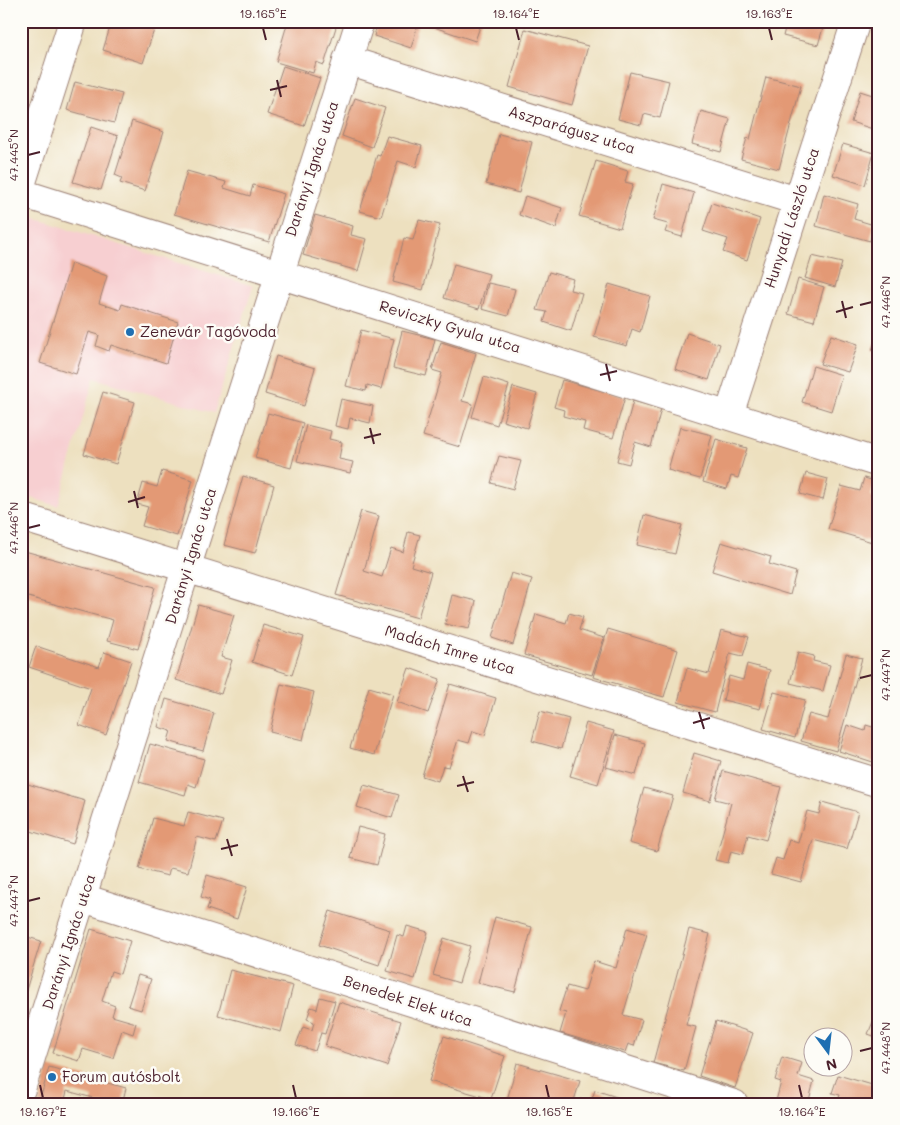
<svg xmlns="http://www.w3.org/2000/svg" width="900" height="1125" viewBox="0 0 900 1125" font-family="Mali,sans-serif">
  <rect width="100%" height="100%" fill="#fdfcf7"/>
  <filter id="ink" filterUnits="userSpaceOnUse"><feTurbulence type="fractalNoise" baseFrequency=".02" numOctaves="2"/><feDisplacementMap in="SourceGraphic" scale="10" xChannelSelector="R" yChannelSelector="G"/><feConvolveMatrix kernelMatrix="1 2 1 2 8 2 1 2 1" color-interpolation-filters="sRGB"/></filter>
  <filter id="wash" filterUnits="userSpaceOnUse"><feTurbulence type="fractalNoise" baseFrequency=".0096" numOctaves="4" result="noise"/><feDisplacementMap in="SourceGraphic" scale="20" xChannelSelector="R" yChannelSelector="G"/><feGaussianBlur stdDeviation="1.12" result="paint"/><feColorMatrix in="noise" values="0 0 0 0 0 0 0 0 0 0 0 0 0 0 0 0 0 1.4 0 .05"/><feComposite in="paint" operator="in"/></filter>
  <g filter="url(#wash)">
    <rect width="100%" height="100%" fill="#ede0bf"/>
    <!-- built -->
    <path fill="#f7cfd1" d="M 21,214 L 253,286 L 214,413 L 94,378 L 58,506 L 21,495 Z"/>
    <g id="blocks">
      <!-- building -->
      <path fill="#e39974" d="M 21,21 L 25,21 L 22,34 L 21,34 Z
        M 112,21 L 138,21 L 155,27 L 143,63 L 103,50 Z
        M 288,21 L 338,21 L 324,65 L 316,62 L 313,73 L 276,62 Z
        M 378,21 L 419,21 L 411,48 L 374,36 Z
        M 426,21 L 482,21 L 475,41 L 425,24 Z
        M 731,21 L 761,21 L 758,30 Z
        M 787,21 L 825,21 L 818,45 L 783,36 Z
        M 525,29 L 588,46 L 572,105 L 509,87 Z
        M 283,66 L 320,78 L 304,126 L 267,114 Z
        M 630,72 L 669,81 L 660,118 L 644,114 L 641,125 L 618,119 Z
        M 766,77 L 801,86 L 779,169 L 741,159 L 747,138 L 750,139 Z
        M 75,82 L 122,94 L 114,123 L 67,110 Z
        M 860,91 L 879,97 L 879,131 L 851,122 Z
        M 355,98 L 385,108 L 372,147 L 342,136 Z
        M 701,111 L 730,119 L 721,152 L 692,144 Z
        M 132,121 L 164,132 L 145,191 L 120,183 L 122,178 L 115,175 Z
        M 91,127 L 118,136 L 101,190 L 73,182 Z
        M 499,134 L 532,142 L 519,193 L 486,184 Z
        M 387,136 L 422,146 L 416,167 L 398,161 L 381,217 L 360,211 L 377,155 L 380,156 Z
        M 843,144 L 874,153 L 865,185 L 833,175 Z
        M 596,161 L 628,171 L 625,182 L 633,184 L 620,228 L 579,216 Z
        M 187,171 L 226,182 L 224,188 L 250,196 L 253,185 L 284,194 L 269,242 L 174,214 Z
        M 663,184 L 694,193 L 682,237 L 665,232 L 668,224 L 653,220 Z
        M 824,194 L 858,204 L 854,219 L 874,225 L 870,241 L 816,226 Z
        M 525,196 L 562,208 L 556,228 L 519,215 Z
        M 712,203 L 760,219 L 747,260 L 723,252 L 728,239 L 703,231 Z
        M 315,215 L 353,226 L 351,235 L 367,239 L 358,271 L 303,255 Z
        M 419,220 L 440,225 L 423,290 L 393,282 L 404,238 L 413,240 Z
        M 812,256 L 842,263 L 835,287 L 805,278 Z
        M 71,263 L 107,276 L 99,303 L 120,310 L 122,304 L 178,322 L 166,363 L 111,345 L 109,351 L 96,346 L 99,335 L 89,332 L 76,374 L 40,363 Z
        M 454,264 L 489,274 L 479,309 L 444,298 Z
        M 549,272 L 573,279 L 570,290 L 582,293 L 571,331 L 544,322 L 547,312 L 537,310 Z
        M 798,279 L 824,287 L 814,321 L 788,314 Z
        M 488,283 L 515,289 L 508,316 L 482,309 Z
        M 609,284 L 650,296 L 640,332 L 632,329 L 627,346 L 594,337 Z
        M 361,330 L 394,339 L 381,389 L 367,385 L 366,391 L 346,386 Z
        M 402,331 L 435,339 L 426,376 L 393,368 Z
        M 879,331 L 879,352 L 872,350 Z
        M 687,333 L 720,344 L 709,380 L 675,369 Z
        M 831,335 L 858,344 L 848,372 L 820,364 Z
        M 441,342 L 476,353 L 462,401 L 473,404 L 460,447 L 423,436 L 442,373 L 432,370 Z
        M 276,356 L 315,368 L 304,406 L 265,394 Z
        M 813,366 L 842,375 L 831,411 L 802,402 Z
        M 484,377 L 509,385 L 497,425 L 472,417 Z
        M 562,380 L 625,397 L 613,438 L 583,430 L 585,422 L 563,416 L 564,410 L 554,407 Z
        M 513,387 L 537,394 L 527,428 L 503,421 Z
        M 103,392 L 135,402 L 116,464 L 84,454 Z
        M 341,399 L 373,406 L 370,423 L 350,418 L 348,429 L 335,426 Z
        M 633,401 L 661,409 L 651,447 L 635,442 L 629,464 L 617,461 Z
        M 268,413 L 303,423 L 291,468 L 255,458 Z
        M 306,425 L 331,431 L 329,439 L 342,442 L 339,459 L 353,462 L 350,473 L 297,461 Z
        M 680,427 L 712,435 L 700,479 L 668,470 Z
        M 716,439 L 747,448 L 738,478 L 731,476 L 727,489 L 703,482 Z
        M 499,456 L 521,461 L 513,489 L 491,483 Z
        M 162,471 L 193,480 L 177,536 L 142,526 L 148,507 L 137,504 L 143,483 L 157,487 Z
        M 806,473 L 828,479 L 823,500 L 800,494 Z
        M 243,476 L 274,485 L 255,553 L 224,545 Z
        M 864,478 L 875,481 L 871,496 L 879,498 L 879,544 L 828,529 L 841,486 L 860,491 Z
        M 361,511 L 379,516 L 364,571 L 382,577 L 391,548 L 403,552 L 408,532 L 420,535 L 411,566 L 431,572 L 418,618 L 336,595 Z
        M 644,515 L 682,525 L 675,554 L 637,545 Z
        M 721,542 L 771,557 L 769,564 L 796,572 L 790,595 L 712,571 Z
        M 21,550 L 155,587 L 138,649 L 107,641 L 113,620 L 21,595 Z
        M 511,573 L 532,579 L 513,645 L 492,638 Z
        M 452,595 L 476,601 L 469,629 L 445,624 Z
        M 198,605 L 234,615 L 221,657 L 232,660 L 221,694 L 176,680 Z
        M 569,613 L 583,617 L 579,630 L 604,638 L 592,675 L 524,655 L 536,614 L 566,623 Z
        M 263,625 L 304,637 L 292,675 L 252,662 Z
        M 608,629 L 678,650 L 664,697 L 593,677 Z
        M 721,630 L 749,637 L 743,656 L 730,653 L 715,712 L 678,702 L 687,668 L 709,674 Z
        M 36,646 L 99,667 L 104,652 L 131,661 L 106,735 L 79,725 L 91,688 L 29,667 Z
        M 798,652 L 814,656 L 813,661 L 830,665 L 823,691 L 790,683 Z
        M 846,654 L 862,658 L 836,751 L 801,741 L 809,714 L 828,719 Z
        M 747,664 L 770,670 L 760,709 L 723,700 L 729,676 L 743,680 Z
        M 409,668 L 440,679 L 428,713 L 397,702 Z
        M 281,684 L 314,692 L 303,740 L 270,732 Z
        M 450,684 L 496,698 L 485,735 L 473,731 L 469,743 L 458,740 L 449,767 L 443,766 L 438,781 L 422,776 Z
        M 369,687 L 393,694 L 374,755 L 350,748 Z
        M 774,692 L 805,700 L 795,738 L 763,729 Z
        M 166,699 L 214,713 L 203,751 L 168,741 L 171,731 L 158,727 Z
        M 540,711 L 569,719 L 561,749 L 532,741 Z
        M 586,723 L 614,731 L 598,784 L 570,776 Z
        M 847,725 L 865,731 L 866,725 L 879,729 L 879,764 L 839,751 Z
        M 615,735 L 645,743 L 636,775 L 606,767 Z
        M 150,744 L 204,759 L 196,787 L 188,784 L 185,795 L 139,782 Z
        M 694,753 L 721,761 L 710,801 L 683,793 Z
        M 723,771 L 781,787 L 766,840 L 748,835 L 743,854 L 731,851 L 728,863 L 715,860 L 731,803 L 715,799 Z
        M 21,782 L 85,801 L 73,844 L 21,828 L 23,804 L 21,804 Z
        M 364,785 L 399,795 L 392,818 L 357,807 Z
        M 644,788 L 673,796 L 657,851 L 629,843 Z
        M 822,802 L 858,812 L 847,849 L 813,840 L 801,882 L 771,874 L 776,858 L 783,860 L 789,840 L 798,843 L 807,811 L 819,814 Z
        M 188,812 L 223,821 L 216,842 L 197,837 L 188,872 L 170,868 L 168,876 L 139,869 L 153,818 L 184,826 Z
        M 358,827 L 385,834 L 377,865 L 350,858 Z
        M 207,875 L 247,887 L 237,919 L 207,909 L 210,900 L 201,897 Z
        M 879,902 L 879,915 L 874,914 Z
        M 330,911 L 390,930 L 379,965 L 319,945 Z
        M 495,917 L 532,927 L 515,992 L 478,983 Z
        M 407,926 L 428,932 L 415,979 L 387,971 L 397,935 L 404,937 Z
        M 627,928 L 647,934 L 623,1015 L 642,1020 L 634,1046 L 628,1044 L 625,1052 L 560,1033 L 566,1013 L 559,1011 L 567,986 L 585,991 L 594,961 L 616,968 Z
        M 91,929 L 130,941 L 120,974 L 111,971 L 102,1001 L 115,1006 L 112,1016 L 136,1023 L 133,1034 L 122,1030 L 113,1058 L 83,1049 L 79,1061 L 53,1053 Z
        M 689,929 L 710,934 L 686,1025 L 696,1027 L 684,1071 L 653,1063 Z
        M 21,935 L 41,941 L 22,1003 L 21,1003 Z
        M 444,938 L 470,946 L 459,983 L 433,975 Z
        M 230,970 L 293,986 L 281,1032 L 218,1015 Z
        M 138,975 L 151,979 L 141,1010 L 128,1006 Z
        M 320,997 L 335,1001 L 325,1034 L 321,1033 L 315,1051 L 296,1045 L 303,1027 L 312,1030 L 314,1022 L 307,1019 L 311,1007 L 317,1009 Z
        M 339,1002 L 401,1021 L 387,1066 L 325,1046 Z
        M 879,1007 L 879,1038 L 868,1034 Z
        M 716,1021 L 753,1033 L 735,1088 L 699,1076 Z
        M 444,1036 L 505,1056 L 491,1099 L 429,1081 Z
        M 782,1057 L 802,1063 L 798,1076 L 814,1081 L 808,1104 L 787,1104 L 776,1101 L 781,1082 L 775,1080 Z
        M 517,1063 L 580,1081 L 573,1104 L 506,1104 Z
        M 49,1067 L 126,1088 L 122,1104 L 91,1104 L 93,1098 L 67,1091 L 64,1104 L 39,1104 Z
        M 838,1075 L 879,1087 L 879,1104 L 837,1104 L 840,1095 L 832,1093 Z
        M 595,1090 L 635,1103 L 635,1104 L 578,1104 L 580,1099 L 591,1102 Z"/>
    </g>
  </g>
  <g filter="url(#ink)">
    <use href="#blocks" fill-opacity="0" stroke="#9c8075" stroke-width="1"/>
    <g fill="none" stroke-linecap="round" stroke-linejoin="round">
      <defs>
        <path id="minor" d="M 347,60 L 797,201
          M 21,185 L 73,21
          M 21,193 L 879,463
          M 729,415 L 856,21
          M 21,517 L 879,783
          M 83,898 L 734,1104
          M 21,1089 L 360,21"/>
      </defs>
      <!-- minor casing -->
      <use href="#minor" stroke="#9c8075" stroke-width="30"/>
      <!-- minor -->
      <use href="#minor" stroke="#fff" stroke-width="28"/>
    </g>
  </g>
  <!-- ticks -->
  <path fill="none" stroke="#4a1f2b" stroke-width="2" d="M 263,28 L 266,40M 516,28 L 519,40M 769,28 L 772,40M 277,80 L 281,97M 270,90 L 287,86M 28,155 L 40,152M 842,301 L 846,318M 860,305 L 872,302M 836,312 L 853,307M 606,364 L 610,381M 600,375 L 617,371M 370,428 L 374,444M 364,438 L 381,434M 134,491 L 138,508M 128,502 L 145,497M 28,528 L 40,525M 860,678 L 872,675M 699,712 L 704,729M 693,723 L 710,718M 463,776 L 468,792M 457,786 L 474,782M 227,839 L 232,856M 221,849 L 238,845M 28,901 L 40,898M 860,1051 L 872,1048M 40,1085 L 43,1098M 293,1085 L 296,1098M 546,1085 L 549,1098M 799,1085 L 802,1098"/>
  <!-- markers -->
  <g fill="#1f6fb2" stroke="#fdfcf7" stroke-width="2">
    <circle cx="130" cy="332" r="5"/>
    <circle cx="52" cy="1077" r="5"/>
  </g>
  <g text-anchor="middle" stroke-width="5" stroke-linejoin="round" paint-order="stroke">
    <!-- street labels -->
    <g font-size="15" fill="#4a1f2b" stroke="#fdfcf7">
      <text transform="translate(572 130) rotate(17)" y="5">Aszparágusz utca</text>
      <text transform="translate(312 169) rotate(-72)" y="5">Darányi Ignác utca</text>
      <text transform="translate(792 218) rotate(-72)" y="5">Hunyadi László utca</text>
      <text transform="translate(450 327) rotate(17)" y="5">Reviczky Gyula utca</text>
      <text transform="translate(191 556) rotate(-73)" y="5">Darányi Ignác utca</text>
      <text transform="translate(450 650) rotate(17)" y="5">Madách Imre utca</text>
      <text transform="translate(69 942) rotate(-72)" y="5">Darányi Ignác utca</text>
      <text transform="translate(408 1001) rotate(18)" y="5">Benedek Elek utca</text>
    </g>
    <!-- poi labels -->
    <g font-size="15" fill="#4a1f2b" stroke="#fdfcf7" text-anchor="start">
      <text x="140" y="337">Zenevár Tagóvoda</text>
      <text x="62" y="1082">Forum autósbolt</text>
    </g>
  </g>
  <!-- margin -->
  <rect width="900" height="1125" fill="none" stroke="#fdfcf7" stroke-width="55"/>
  <!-- north arrow -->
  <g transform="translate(828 1052) rotate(165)"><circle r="24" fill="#fdfcf7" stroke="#b5a4a5"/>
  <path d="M0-4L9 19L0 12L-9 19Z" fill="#1f6fb2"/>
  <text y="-8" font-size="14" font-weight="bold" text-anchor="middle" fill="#4a1f2b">N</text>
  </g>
  <rect x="28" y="28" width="844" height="1070" fill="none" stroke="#4a1f2b" stroke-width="2"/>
  <g font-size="12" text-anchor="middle" fill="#4a1f2b">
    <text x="263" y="18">19.165°E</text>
    <text x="516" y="18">19.164°E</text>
    <text x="769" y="18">19.163°E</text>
    <text transform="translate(14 155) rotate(-90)" y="4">47.445°N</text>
    <text transform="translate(886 302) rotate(-90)" y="4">47.446°N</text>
    <text transform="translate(14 528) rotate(-90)" y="4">47.446°N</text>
    <text transform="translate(886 675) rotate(-90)" y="4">47.447°N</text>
    <text transform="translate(14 901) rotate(-90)" y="4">47.447°N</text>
    <text transform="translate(886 1048) rotate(-90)" y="4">47.448°N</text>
    <text x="43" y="1116">19.167°E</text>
    <text x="296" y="1116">19.166°E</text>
    <text x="549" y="1116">19.165°E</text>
    <text x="802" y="1116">19.164°E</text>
  </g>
</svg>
